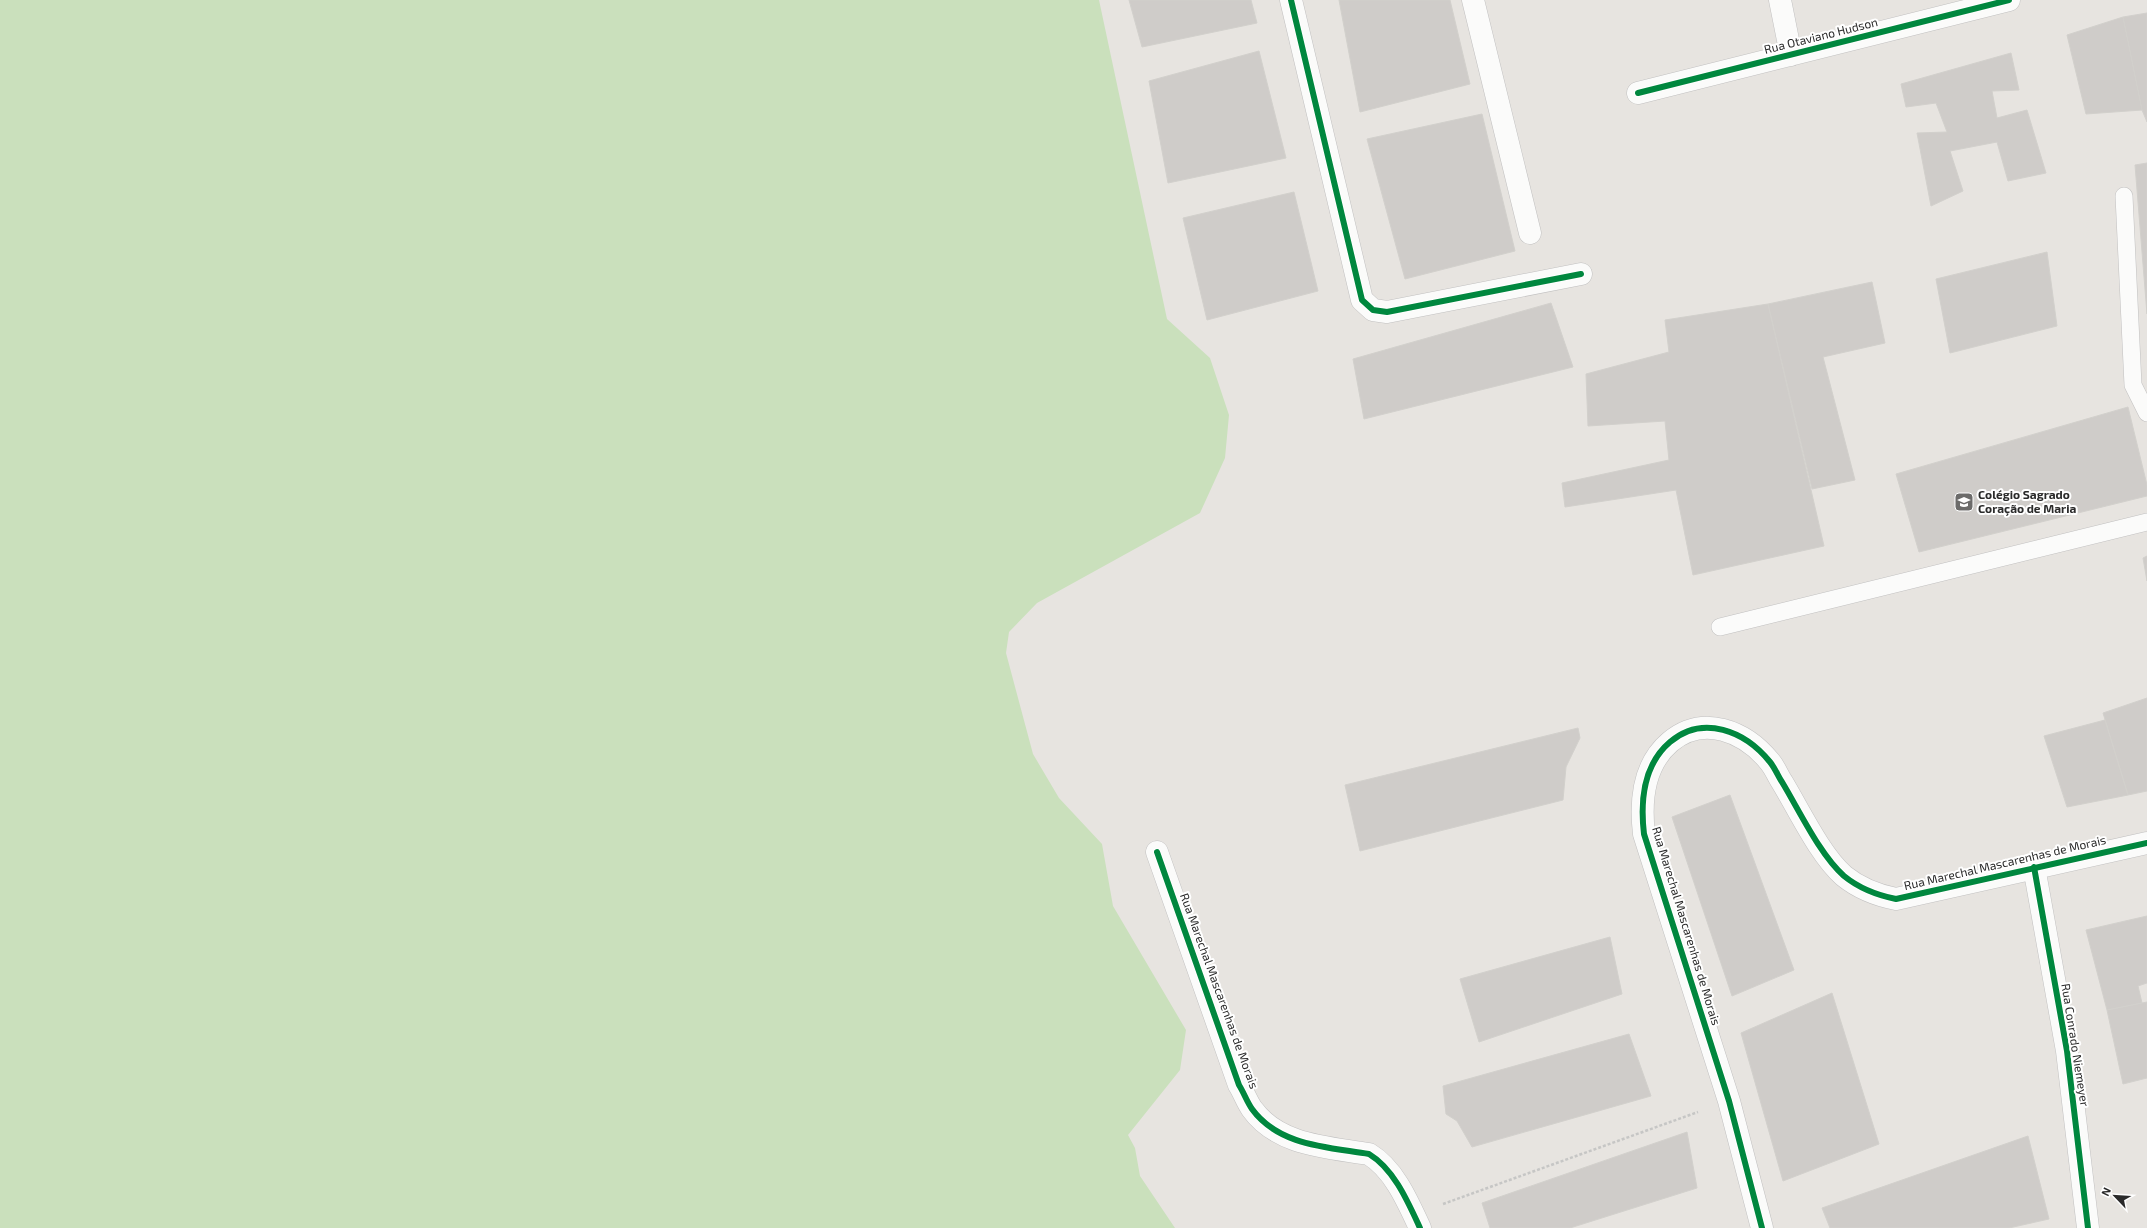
<svg xmlns="http://www.w3.org/2000/svg" width="2147" height="1228" viewBox="0 0 2147 1228" font-family="'Exo 2',sans-serif">
  <rect width="100%" height="100%" fill="#e7e4e0"/>
  <!-- green -->
  <path fill="#cae0bc" d="M 0,0 L 1099,0 L 1167,319 L 1210,358 L 1229,415 L 1225,458 L 1200,513 L 1037,603 L 1009,632 L 1006,653 L 1033,754 L 1059,798 L 1102,844 L 1113,906 L 1186,1030 L 1180,1070 L 1128,1135 L 1135,1148 L 1140,1176 L 1175,1228 L 0,1228 Z"/>
  <!-- building -->
  <path fill="#cfccc9" stroke="#d2d0cc" d="M 1129,0 L 1251,0 L 1257,23 L 1142,47 Z
    M 1339,0 L 1450,0 L 1470,84 L 1360,112 Z
    M 2147,13 L 2147,122 L 2142,110 L 2123,17 Z
    M 2123,17 L 2142,110 L 2086,114 L 2067,35 Z
    M 1259,51 L 1286,158 L 1168,183 L 1149,81 Z
    M 2011,53 L 2019,90 L 1992,91 L 1997,118 L 2027,110 L 2046,173 L 2008,181 L 1997,142 L 1950,151 L 1963,191 L 1931,206 L 1917,133 L 1947,132 L 1936,103 L 1906,107 L 1901,84 Z
    M 1482,114 L 1515,251 L 1405,279 L 1367,139 Z
    M 2147,163 L 2147,314 L 2135,165 Z
    M 1294,192 L 1318,291 L 1207,320 L 1183,218 Z
    M 2047,252 L 2057,326 L 1950,353 L 1936,279 Z
    M 1872,282 L 1885,343 L 1823,357 L 1855,480 L 1812,489 L 1768,304 Z
    M 1551,303 L 1573,367 L 1364,419 L 1353,359 Z
    M 1768,304 L 1824,546 L 1693,575 L 1676,490 L 1565,507 L 1562,483 L 1669,460 L 1665,421 L 1588,426 L 1586,374 L 1669,352 L 1665,320 Z
    M 2128,407 L 2147,485 L 2147,496 L 1919,552 L 1896,474 Z
    M 2147,556 L 2147,581 L 2143,558 Z
    M 2147,698 L 2147,791 L 2128,795 L 2103,713 Z
    M 2105,720 L 2128,795 L 2067,807 L 2044,736 Z
    M 1578,728 L 1580,738 L 1566,767 L 1563,800 L 1360,851 L 1345,785 Z
    M 1730,795 L 1794,970 L 1732,996 L 1672,817 Z
    M 2147,916 L 2147,983 L 2138,986 L 2142,1003 L 2107,1010 L 2086,930 Z
    M 1610,937 L 1622,994 L 1479,1042 L 1460,979 Z
    M 1832,993 L 1879,1144 L 1783,1181 L 1741,1033 Z
    M 2147,1002 L 2147,1078 L 2123,1084 L 2107,1010 Z
    M 1629,1034 L 1651,1096 L 1472,1147 L 1457,1121 L 1446,1114 L 1443,1086 Z
    M 1687,1132 L 1697,1188 L 1570,1228 L 1490,1228 L 1482,1203 Z
    M 2028,1136 L 2049,1219 L 2009,1228 L 1830,1228 L 1822,1208 Z"/>
  <g fill="none" stroke-linecap="round" stroke-linejoin="round">
    <defs>
      <path id="service" d="M 2124,196 L 2133,385 L 2147,413
        M 1720,627 L 2147,522"/>
      <path id="minor" d="M 1291,0 L 1362,300 L 1373,310 L 1387,312 L 1581,274
        M 1473,0 L 1530,233
        M 1780,0 L 1791,55
        M 1638,93 L 2009,0
        M 1157,852 L 1239,1085 C 1244,1093 1247,1102 1252,1109 C 1279,1146 1328,1147 1369,1154 C 1394,1169 1408,1202 1420,1228
        M 2034,867 L 2067,1051 L 2088,1228
        M 1762,1228 L 1729,1101 L 1644,834 C 1640,800 1643,765 1670,742 C 1703,714 1745,731 1770,762 C 1775,768 1778,776 1782,782 C 1799,810 1820,855 1844,876 C 1860,889 1876,895 1896,899 L 2147,843"/>
    </defs>
    <!-- service casing -->
    <use href="#service" stroke="#c1c0c0" stroke-width="18"/>
    <!-- minor casing -->
    <use href="#minor" stroke="#c1c0c0" stroke-width="23"/>
    <!-- path -->
    <path stroke="#c6c6c5" stroke-width="2.5" stroke-dasharray="3 2" stroke-linecap="butt" d="M 1443,1204 L 1698,1112"/>
    <!-- service -->
    <use href="#service" stroke="#fbfbfa" stroke-width="17"/>
    <!-- minor -->
    <use href="#minor" stroke="#fbfbfa" stroke-width="22"/>
    <defs>
      <path id="cycleway" d="M 1291,0 L 1362,300 L 1373,310 L 1387,312 L 1581,274
        M 1638,93 L 2009,0
        M 1157,852 L 1239,1085 C 1244,1093 1247,1102 1252,1109 C 1279,1146 1328,1147 1369,1154 C 1394,1169 1408,1202 1420,1228
        M 2034,867 L 2067,1051 L 2088,1228
        M 1762,1228 L 1729,1101 L 1644,834 C 1640,800 1643,765 1670,742 C 1703,714 1745,731 1770,762 C 1775,768 1778,776 1782,782 C 1799,810 1820,855 1844,876 C 1860,889 1876,895 1896,899 L 2147,843"/>
    </defs>
    <!-- cycleway casing -->
    <use href="#cycleway" stroke="#fff" stroke-width="8"/>
    <!-- cycleway -->
    <use href="#cycleway" stroke="#00873e" stroke-width="6"/>
  </g>
  <!-- icons -->
  <defs>
    <symbol id="school-square" viewBox="-11 -11 22 22"><rect x="-9" y="-9" width="18" height="18" rx="4" fill="#6c6b6a" stroke="#fff"/><path d="M0-5L7-2L0 1L-7-2ZM-4 1L0 2.5L4 1V4Q0 6-4 4Z" fill="#fff"/></symbol>
  </defs>
  <g fill-rule="evenodd">
    <use href="#school-square" x="1953" y="491" width="22" height="22"/>
  </g>
  <g text-anchor="middle" stroke-width="4" stroke-linejoin="round" paint-order="stroke">
    <!-- street labels -->
    <g font-size="12" fill="#2a2a2a" stroke="#fff">
      <text transform="translate(1821 36) rotate(-14)" y="4">Rua Otaviano Hudson</text>
      <text transform="translate(2005 863) rotate(-13)" y="4">Rua Marechal Mascarenhas de Morais</text>
      <text transform="translate(1686 926) rotate(73)" y="4">Rua Marechal Mascarenhas de Morais</text>
      <text transform="translate(1219 991) rotate(70)" y="4">Rua Marechal Mascarenhas de Morais</text>
      <text transform="translate(2075 1045) rotate(81)" y="4">Rua Conrado Niemeyer</text>
    </g>
    <!-- poi labels -->
    <g font-size="12" font-weight="bold" fill="#2a2a2a" stroke="#fff" text-anchor="start">
      <text x="1978" y="499">Colégio Sagrado<tspan x="1978" dy="14">Coração de Maria</tspan></text>
    </g>
  </g>
  <!-- north arrow -->
  <g transform="translate(2115 1196) rotate(295)" stroke="#ffffff" stroke-width="3" paint-order="stroke">
  <path d="M0-3L7 15L0 10L-7 15Z" fill="#2a2a2a"/>
  <text y="-6" font-size="11" font-weight="bold" text-anchor="middle" fill="#2a2a2a">N</text>
  </g>
</svg>
